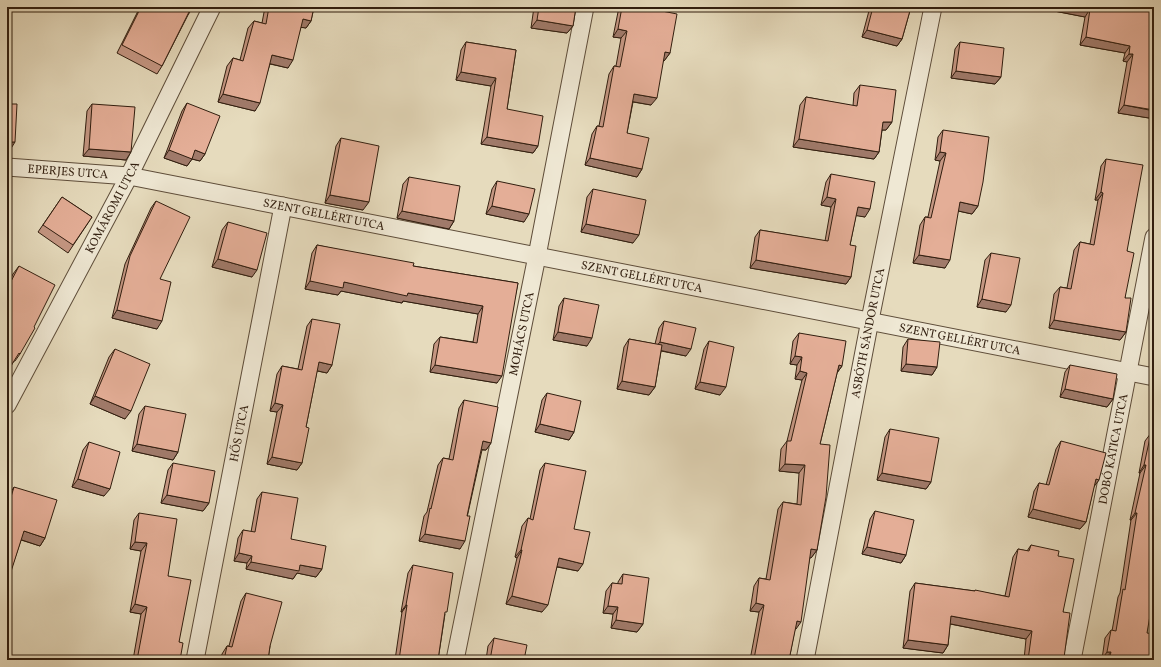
<svg xmlns="http://www.w3.org/2000/svg" width="1161" height="667" viewBox="0 0 1161 667" font-family="Vollkorn,serif">
  <rect width="100%" height="100%" fill="#e6dbbd"/>
  <filter id="stains"><feTurbulence type="fractalNoise" baseFrequency=".005" numOctaves="4"/><feColorMatrix values="0 0 0 0 .2 0 0 0 0 .09 0 0 0 0 .02 0 0 0 .5 -.17"/></filter>
  <radialGradient id="worn" r=".72"><stop offset=".6" stop-color="#630" stop-opacity="0"/><stop offset="1" stop-color="#630" stop-opacity=".3"/></radialGradient>
  <g fill="none" stroke-linecap="round" stroke-linejoin="round">
    <defs>
      <g id="street">
        <path id="s1" d="M 7,167 L 129,176 L 1154,377"/>
        <path id="s2" d="M 7,405 L 129,176 L 212,7"/>
        <path id="s3" d="M 195,660 L 283,206"/>
        <path id="s4" d="M 455,660 L 537,256 L 585,7"/>
        <path id="s5" d="M 805,660 L 870,320 L 933,7"/>
        <path id="s6" d="M 1072,660 L 1154,237"/>
      </g>
    </defs>
    <!-- street casing -->
    <use href="#street" stroke="#5e4d3a" stroke-width="19"/>
    <!-- street -->
    <use href="#street" stroke="#efe8d4" stroke-width="17"/>
  </g>
  <!-- wall -->
  <path fill="#c49682" stroke="#311e0f" d="M 140,7 L 193,7 L 188,15 L 162,66 L 157,74 L 117,53 Z
    M 265,7 L 314,7 L 311,21 L 306,28 L 301,27 L 288,68 L 270,64 L 255,111 L 218,102 L 227,66 L 233,58 L 240,60 L 248,28 L 254,21 L 262,23 Z
    M 534,7 L 576,7 L 573,26 L 567,33 L 531,28 Z
    M 619,7 L 658,7 L 657,10 L 670,53 L 664,61 L 663,61 L 651,105 L 633,102 L 627,133 L 642,169 L 637,177 L 585,165 L 592,134 L 597,126 L 599,126 L 609,74 L 614,66 L 616,66 L 621,38 L 613,37 Z
    M 870,7 L 911,7 L 902,39 L 897,46 L 862,37 Z
    M 1044,7 L 1154,7 L 1149,118 L 1118,113 L 1127,62 L 1123,61 L 1125,53 L 1080,45 L 1085,17 L 1044,9 Z
    M 466,42 L 516,50 L 507,109 L 538,146 L 533,153 L 481,144 L 491,86 L 456,80 L 461,50 Z
    M 960,42 L 1001,77 L 995,84 L 951,78 L 955,49 Z
    M 860,85 L 892,122 L 886,130 L 882,130 L 879,152 L 874,159 L 793,147 L 800,105 L 806,97 L 853,106 L 854,93 Z
    M 187,103 L 205,154 L 200,161 L 192,159 L 187,166 L 164,158 L 182,111 Z
    M 92,104 L 126,160 L 83,156 L 87,111 Z
    M 943,130 L 978,206 L 972,214 L 958,211 L 945,268 L 913,263 L 920,225 L 925,217 L 928,217 L 940,161 L 935,160 L 938,137 Z
    M 341,138 L 363,210 L 325,203 L 336,146 Z
    M 1106,159 L 1127,251 L 1125,298 L 1126,332 L 1120,340 L 1049,328 L 1054,294 L 1060,287 L 1067,288 L 1074,250 L 1080,242 L 1090,244 L 1098,200 L 1095,200 L 1101,166 Z
    M 831,174 L 865,217 L 856,215 L 850,245 L 851,277 L 846,284 L 750,268 L 755,237 L 760,230 L 825,241 L 831,207 L 821,205 L 826,182 Z
    M 409,177 L 454,221 L 449,229 L 397,218 L 403,184 Z
    M 497,181 L 524,222 L 486,214 L 492,189 Z
    M 593,189 L 633,243 L 581,232 L 587,197 Z
    M 62,197 L 92,217 L 68,253 L 38,232 Z
    M 156,201 L 160,279 L 157,329 L 112,318 L 125,264 L 151,208 Z
    M 228,222 L 252,277 L 212,267 L 222,230 Z
    M 317,245 L 413,266 L 518,283 L 497,383 L 430,372 L 434,344 L 440,337 L 473,342 L 478,314 L 403,301 L 402,303 L 341,291 L 338,295 L 305,289 L 312,253 Z
    M 991,253 L 1006,312 L 977,307 L 985,260 Z
    M 19,266 L 20,354 L 15,361 L 14,361 L 7,372 L 7,286 L 13,274 Z
    M 564,298 L 587,346 L 553,340 L 559,306 Z
    M 312,319 L 332,365 L 327,373 L 317,371 L 306,427 L 302,463 L 297,470 L 267,464 L 277,412 L 270,411 L 277,374 L 282,366 L 298,369 L 307,326 Z
    M 664,321 L 686,356 L 661,351 L 655,387 L 649,395 L 617,389 L 624,347 L 629,339 L 655,344 L 659,328 Z
    M 799,333 L 842,366 L 837,373 L 820,444 L 817,550 L 811,558 L 810,557 L 796,629 L 795,629 L 789,660 L 750,660 L 759,612 L 750,611 L 754,586 L 759,578 L 766,579 L 778,509 L 783,502 L 797,504 L 799,473 L 779,471 L 781,449 L 787,441 L 802,380 L 795,379 L 797,365 L 790,364 L 793,341 Z
    M 908,339 L 937,367 L 932,375 L 901,371 L 903,347 Z
    M 709,341 L 720,395 L 695,389 L 704,349 Z
    M 115,349 L 125,419 L 90,404 L 109,357 Z
    M 1070,365 L 1113,399 L 1107,407 L 1060,397 L 1065,372 Z
    M 547,393 L 574,432 L 569,440 L 535,432 L 542,400 Z
    M 464,400 L 491,443 L 486,450 L 482,450 L 460,549 L 419,541 L 424,516 L 427,512 L 438,465 L 443,458 L 449,459 L 459,408 Z
    M 145,406 L 178,452 L 173,460 L 132,451 L 139,414 Z
    M 890,429 L 931,482 L 926,489 L 877,480 L 885,437 Z
    M 1151,433 L 1147,633 L 1154,660 L 1105,660 L 1102,659 L 1105,638 L 1111,630 L 1112,631 L 1118,597 L 1120,593 L 1131,520 L 1130,520 L 1140,473 L 1139,473 L 1145,441 Z
    M 1061,441 L 1099,480 L 1094,486 L 1086,522 L 1080,529 L 1028,517 L 1034,491 L 1039,483 L 1046,485 L 1056,449 Z
    M 89,442 L 104,496 L 72,487 L 83,450 Z
    M 173,463 L 209,503 L 203,511 L 161,503 L 168,470 Z
    M 545,463 L 574,529 L 578,571 L 557,567 L 542,612 L 506,604 L 517,558 L 515,557 L 522,526 L 528,518 L 530,519 L 540,470 Z
    M 14,487 L 45,538 L 40,546 L 21,540 L 7,582 L 7,501 L 9,495 Z
    M 262,492 L 291,539 L 322,569 L 316,577 L 297,573 L 293,579 L 246,569 L 247,563 L 234,561 L 238,538 L 243,530 L 251,532 L 257,499 Z
    M 875,511 L 906,555 L 901,563 L 862,554 L 870,519 Z
    M 139,513 L 168,576 L 179,642 L 180,660 L 133,660 L 141,614 L 130,612 L 141,551 L 130,549 L 134,520 Z
    M 1031,545 L 1058,556 L 1063,612 L 1064,658 L 1063,660 L 1024,660 L 1026,639 L 950,624 L 948,645 L 943,653 L 903,648 L 910,591 L 915,583 L 975,591 L 1005,596 L 1013,557 L 1018,549 L 1027,551 Z
    M 413,565 L 445,614 L 438,660 L 395,660 L 402,612 L 401,612 L 408,573 Z
    M 623,574 L 643,624 L 637,632 L 611,628 L 613,614 L 603,613 L 606,591 L 612,583 L 618,584 L 618,582 Z
    M 246,593 L 270,646 L 268,660 L 221,660 L 222,654 L 227,646 L 229,646 L 241,601 Z
    M 494,638 L 524,660 L 486,660 L 488,646 Z"/>
  <!-- shaded-wall -->
  <path fill="#a07a6a" stroke="#311e0f" d="M 1045,7 L 1079,7 L 1090,9 L 1085,17 L 1044,9 Z
    M 303,19 L 311,21 L 306,28 L 298,27 Z
    M 537,20 L 573,26 L 567,33 L 531,28 Z
    M 618,29 L 627,31 L 621,38 L 613,37 Z
    M 867,30 L 902,39 L 897,46 L 862,37 Z
    M 1086,37 L 1130,46 L 1125,53 L 1080,45 Z
    M 665,52 L 670,53 L 664,61 L 660,60 Z
    M 1129,54 L 1133,54 L 1127,62 L 1123,61 Z
    M 272,55 L 293,60 L 288,68 L 267,63 Z
    M 956,71 L 1001,77 L 995,84 L 951,78 Z
    M 461,72 L 496,78 L 491,86 L 456,80 Z
    M 223,94 L 260,103 L 255,111 L 218,102 Z
    M 634,94 L 657,98 L 651,105 L 629,101 Z
    M 1124,105 L 1154,111 L 1149,118 L 1118,113 Z
    M 883,122 L 892,122 L 886,130 L 878,130 Z
    M 487,137 L 538,146 L 533,153 L 481,144 Z
    M 799,139 L 879,152 L 874,159 L 793,147 Z
    M 7,142 L 15,142 L 10,150 L 7,150 Z
    M 89,149 L 131,152 L 126,160 L 83,156 Z
    M 169,150 L 195,150 L 205,154 L 200,161 L 192,159 L 187,166 L 164,158 Z
    M 940,152 L 946,153 L 940,161 L 935,160 Z
    M 590,158 L 642,169 L 637,177 L 585,165 Z
    M 1101,192 L 1103,193 L 1098,200 L 1095,200 Z
    M 330,195 L 369,202 L 363,210 L 325,203 Z
    M 827,197 L 836,199 L 831,207 L 821,205 Z
    M 960,202 L 978,206 L 972,214 L 954,210 Z
    M 492,206 L 529,214 L 524,222 L 486,214 Z
    M 858,207 L 870,209 L 865,217 L 852,215 Z
    M 402,211 L 454,221 L 449,229 L 397,218 Z
    M 586,224 L 639,235 L 633,243 L 581,232 Z
    M 919,255 L 950,260 L 945,268 L 913,263 Z
    M 218,259 L 257,270 L 252,277 L 212,267 Z
    M 756,260 L 851,277 L 846,284 L 750,268 Z
    M 310,281 L 344,282 L 483,306 L 478,314 L 403,301 L 402,303 L 341,291 L 338,295 L 305,289 Z
    M 982,299 L 1011,305 L 1006,312 L 977,307 Z
    M 117,310 L 162,321 L 157,329 L 112,318 Z
    M 1054,320 L 1126,332 L 1120,340 L 1049,328 Z
    M 558,332 L 592,338 L 587,346 L 553,340 Z
    M 660,342 L 691,349 L 686,356 L 654,349 Z
    M 795,356 L 802,357 L 797,365 L 790,364 Z
    M 319,362 L 332,365 L 327,373 L 314,370 Z
    M 906,364 L 937,367 L 932,375 L 901,371 Z
    M 435,365 L 502,376 L 497,383 L 430,372 Z
    M 839,365 L 842,366 L 836,374 Z
    M 800,371 L 807,373 L 802,380 L 795,379 Z
    M 622,381 L 655,387 L 649,395 L 617,389 Z
    M 700,382 L 726,387 L 720,395 L 695,389 Z
    M 1065,389 L 1113,399 L 1107,407 L 1060,397 Z
    M 95,396 L 131,411 L 125,419 L 90,404 Z
    M 275,403 L 283,405 L 277,412 L 270,411 Z
    M 540,424 L 574,432 L 569,440 L 535,432 Z
    M 483,441 L 491,443 L 486,450 L 478,449 Z
    M 137,444 L 178,452 L 173,460 L 132,451 Z
    M 272,457 L 302,463 L 297,470 L 267,464 Z
    M 785,464 L 805,465 L 799,473 L 779,471 Z
    M 1144,465 L 1146,465 L 1140,473 L 1139,473 Z
    M 882,473 L 931,482 L 926,489 L 877,480 Z
    M 78,479 L 110,489 L 104,496 L 72,487 Z
    M 1096,479 L 1099,480 L 1093,488 Z
    M 167,495 L 209,503 L 203,511 L 161,503 Z
    M 1033,509 L 1086,522 L 1080,529 L 1028,517 Z
    M 1135,513 L 1137,513 L 1131,520 L 1130,520 Z
    M 24,531 L 45,538 L 40,546 L 19,539 Z
    M 425,534 L 465,541 L 460,549 L 419,541 Z
    M 135,542 L 147,543 L 141,551 L 130,549 Z
    M 867,547 L 906,555 L 901,563 L 862,554 Z
    M 811,549 L 817,550 L 811,558 L 806,557 Z
    M 521,550 L 522,550 L 517,558 L 515,557 Z
    M 239,553 L 252,556 L 247,563 L 234,561 Z
    M 559,558 L 583,564 L 578,571 L 554,566 Z
    M 251,562 L 300,565 L 322,569 L 316,577 L 297,573 L 293,579 L 246,569 Z
    M 512,596 L 548,605 L 542,612 L 506,604 Z
    M 756,603 L 764,605 L 759,612 L 750,611 Z
    M 135,604 L 147,607 L 141,614 L 130,612 Z
    M 406,605 L 407,605 L 402,612 L 401,612 Z
    M 608,606 L 618,607 L 613,614 L 603,613 Z
    M 951,616 L 1032,631 L 1026,639 L 946,623 Z
    M 616,620 L 643,624 L 637,632 L 611,628 Z
    M 797,621 L 801,622 L 796,629 L 791,629 Z
    M 908,640 L 948,645 L 943,653 L 903,648 Z
    M 1107,652 L 1111,652 L 1105,660 L 1102,659 Z
    M 1052,657 L 1064,658 L 1063,660 L 1049,660 Z"/>
  <!-- building -->
  <path fill="#e4ae97" stroke="#311e0f" d="M 141,7 L 193,7 L 192,9 L 191,8 L 162,66 L 122,45 Z
    M 269,7 L 314,7 L 311,21 L 303,19 L 293,60 L 272,55 L 260,103 L 223,94 L 233,58 L 243,61 L 254,21 L 266,24 Z
    M 539,7 L 576,7 L 573,26 L 537,20 Z
    M 622,7 L 658,7 L 657,10 L 677,14 L 670,53 L 665,52 L 657,98 L 634,94 L 627,133 L 649,138 L 642,169 L 590,158 L 597,126 L 603,127 L 614,66 L 620,67 L 627,31 L 618,29 Z
    M 873,7 L 911,7 L 902,39 L 867,30 Z
    M 1079,7 L 1154,7 L 1154,110 L 1124,105 L 1133,54 L 1129,54 L 1130,46 L 1086,37 L 1090,9 Z
    M 466,42 L 516,50 L 507,109 L 543,116 L 538,146 L 487,137 L 496,78 L 461,72 Z
    M 960,42 L 1004,48 L 1001,77 L 956,71 Z
    M 860,85 L 896,90 L 892,122 L 883,122 L 879,152 L 799,139 L 806,97 L 857,106 Z
    M 187,103 L 220,116 L 205,154 L 195,150 L 192,159 L 169,150 Z
    M 7,104 L 17,104 L 15,142 L 7,142 Z
    M 92,104 L 135,107 L 131,152 L 89,149 Z
    M 943,130 L 989,137 L 983,182 L 978,206 L 960,202 L 950,260 L 919,255 L 925,217 L 931,218 L 946,153 L 940,152 Z
    M 341,138 L 379,146 L 369,202 L 330,195 Z
    M 1106,159 L 1143,165 L 1127,251 L 1134,253 L 1125,298 L 1131,298 L 1126,332 L 1054,320 L 1060,287 L 1071,289 L 1080,242 L 1094,245 L 1103,193 L 1101,192 Z
    M 831,174 L 875,182 L 870,209 L 858,207 L 850,245 L 856,246 L 851,277 L 756,260 L 760,230 L 828,241 L 836,199 L 827,197 Z
    M 409,177 L 460,186 L 454,221 L 402,211 Z
    M 497,181 L 535,189 L 529,214 L 492,206 Z
    M 593,189 L 646,200 L 639,235 L 586,224 Z
    M 62,197 L 92,217 L 73,245 L 43,225 Z
    M 156,201 L 190,217 L 160,279 L 171,282 L 162,321 L 117,310 L 130,256 Z
    M 228,222 L 267,233 L 257,270 L 218,259 Z
    M 317,245 L 414,263 L 413,266 L 518,283 L 502,376 L 435,365 L 440,337 L 477,343 L 483,306 L 408,293 L 407,296 L 344,282 L 343,288 L 310,281 Z
    M 991,253 L 1020,258 L 1011,305 L 982,299 Z
    M 19,266 L 55,285 L 34,327 L 35,328 L 20,354 L 19,353 L 7,372 L 7,289 Z
    M 564,298 L 599,305 L 592,338 L 558,332 Z
    M 312,319 L 340,324 L 332,365 L 319,362 L 306,427 L 309,428 L 302,463 L 272,457 L 283,405 L 275,403 L 282,366 L 302,370 Z
    M 664,321 L 696,328 L 691,349 L 660,342 Z
    M 799,333 L 846,341 L 842,366 L 839,365 L 820,444 L 830,445 L 826,497 L 817,550 L 811,549 L 801,622 L 797,621 L 789,660 L 759,660 L 754,659 L 764,605 L 756,603 L 759,578 L 770,580 L 783,502 L 801,505 L 805,465 L 785,464 L 787,441 L 791,441 L 807,373 L 800,371 L 802,357 L 795,356 Z
    M 629,339 L 662,345 L 655,387 L 622,381 Z
    M 908,339 L 940,342 L 937,367 L 906,364 Z
    M 709,341 L 734,347 L 726,387 L 700,382 Z
    M 115,349 L 150,364 L 131,411 L 95,396 Z
    M 1070,365 L 1117,374 L 1113,399 L 1065,389 Z
    M 547,393 L 581,401 L 574,432 L 540,424 Z
    M 464,400 L 498,407 L 491,443 L 483,441 L 467,516 L 470,516 L 465,541 L 425,534 L 430,508 L 431,509 L 443,458 L 453,460 Z
    M 145,406 L 186,414 L 178,452 L 137,444 Z
    M 890,429 L 939,438 L 931,482 L 882,473 Z
    M 1151,433 L 1154,434 L 1154,592 L 1147,633 L 1154,634 L 1154,660 L 1109,660 L 1111,652 L 1107,652 L 1111,630 L 1116,631 L 1123,589 L 1125,590 L 1137,513 L 1135,513 L 1146,465 L 1144,465 Z
    M 1061,441 L 1106,453 L 1099,480 L 1096,479 L 1086,522 L 1033,509 L 1039,483 L 1049,485 Z
    M 89,442 L 120,452 L 110,489 L 78,479 Z
    M 173,463 L 215,471 L 209,503 L 167,495 Z
    M 545,463 L 586,471 L 574,529 L 590,532 L 583,564 L 559,558 L 548,605 L 512,596 L 522,550 L 521,550 L 528,518 L 533,520 Z
    M 14,487 L 57,500 L 45,538 L 24,531 L 8,581 L 7,580 L 7,510 Z
    M 262,492 L 298,498 L 291,539 L 326,546 L 322,569 L 300,565 L 299,571 L 251,562 L 252,556 L 239,553 L 243,530 L 255,532 Z
    M 875,511 L 914,520 L 906,555 L 867,547 Z
    M 139,513 L 177,519 L 168,576 L 191,580 L 179,642 L 183,643 L 180,660 L 137,660 L 147,607 L 135,604 L 147,543 L 135,542 Z
    M 1031,545 L 1059,551 L 1058,556 L 1074,559 L 1063,612 L 1070,613 L 1064,658 L 1052,657 L 1051,660 L 1028,660 L 1032,631 L 951,616 L 948,645 L 908,640 L 915,583 L 975,591 L 975,590 L 1009,597 L 1018,549 L 1029,551 Z
    M 413,565 L 453,573 L 447,612 L 445,612 L 438,660 L 399,660 L 407,605 L 406,605 Z
    M 623,574 L 649,578 L 643,624 L 616,620 L 618,607 L 608,606 L 612,583 L 622,584 Z
    M 246,593 L 282,602 L 270,646 L 268,660 L 224,660 L 227,646 L 232,647 Z
    M 494,638 L 527,645 L 524,660 L 490,660 Z"/>
  <g text-anchor="middle" stroke-width="3" stroke-linejoin="round" paint-order="stroke">
    <!-- street labels -->
    <g font-size="12" fill="#311e0f" stroke="#efe8d4">
      <text dy="4" stroke="none"><textPath href="#s1" startOffset="61">EPERJES UTCA</textPath></text>
      <text dy="4" stroke="none"><textPath href="#s2" startOffset="224">KOMÁROMI UTCA</textPath></text>
      <text dy="4" stroke="none"><textPath href="#s1" startOffset="321">SZENT GELLÉRT UTCA</textPath></text>
      <text dy="4" stroke="none"><textPath href="#s1" startOffset="645">SZENT GELLÉRT UTCA</textPath></text>
      <text dy="4" stroke="none"><textPath href="#s5" startOffset="333">ASBÓTH SÁNDOR UTCA</textPath></text>
      <text dy="4" stroke="none"><textPath href="#s4" startOffset="333">MOHÁCS UTCA</textPath></text>
      <text dy="4" stroke="none"><textPath href="#s1" startOffset="969">SZENT GELLÉRT UTCA</textPath></text>
      <text dy="4" stroke="none"><textPath href="#s3" startOffset="231">HŐS UTCA</textPath></text>
      <text dy="4" stroke="none"><textPath href="#s6" startOffset="215">DOBÓ KATICA UTCA</textPath></text>
    </g>
  </g>
  <!-- margin -->
  <rect width="1161" height="667" fill="none" stroke="#e6dbbd" stroke-width="24"/>
  <rect x="8" y="8" width="1145" height="651" fill="none" stroke="#311e0f" stroke-width="2"/>
  <rect x="12" y="12" width="1137" height="643" fill="none" stroke="#311e0f"/>
  <rect width="100%" height="100%" filter="url(#stains)"/>
  <rect width="100%" height="100%" fill="url(#worn)"/>
</svg>
